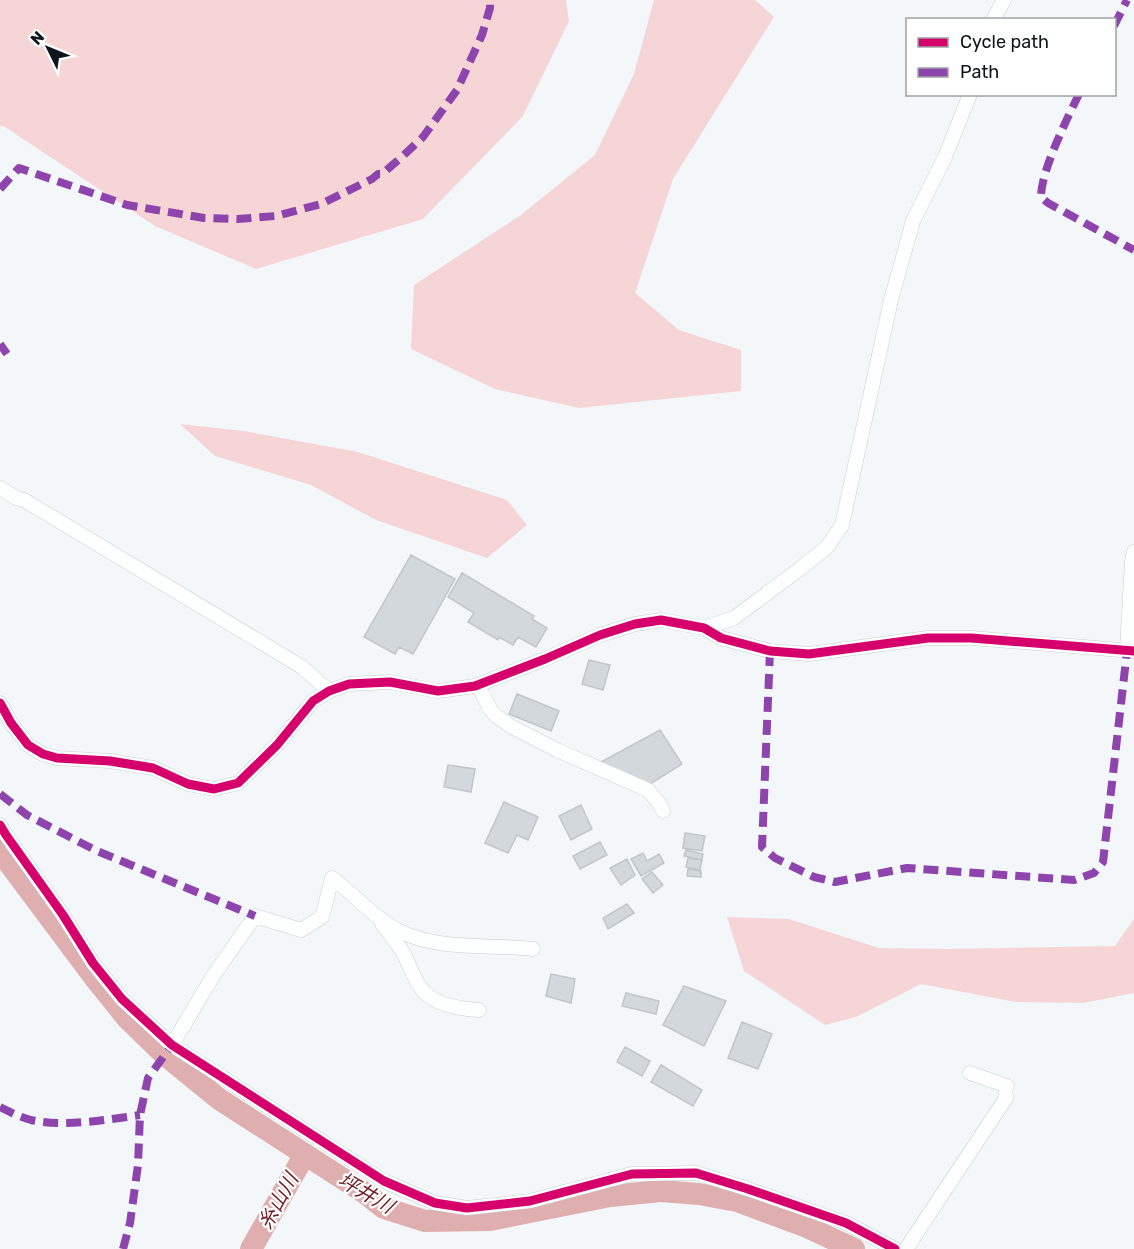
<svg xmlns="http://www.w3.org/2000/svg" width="1134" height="1249" viewBox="0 0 1134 1249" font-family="Rubik,'Noto Sans JP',sans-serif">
  <rect width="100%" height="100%" fill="#f3f7fa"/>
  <!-- green -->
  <path fill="#f6d5d7" d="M 0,0 L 566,0 L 569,21 L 523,116 L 423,219 L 256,269 L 155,226 L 5,127 L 0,126 Z
    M 654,0 L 755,0 L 774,17 L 673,179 L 635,293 L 679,330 L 741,350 L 741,391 L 579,408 L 495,389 L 411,349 L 414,285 L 521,215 L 595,155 L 634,74 Z
    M 180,424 L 243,431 L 358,452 L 507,500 L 527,525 L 487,558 L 376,520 L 311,485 L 215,456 Z
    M 727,917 L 789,919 L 879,948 L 947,949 L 1115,946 L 1134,919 L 1134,993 L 1083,1003 L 1016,1002 L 921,984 L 856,1017 L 825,1025 L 744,971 Z"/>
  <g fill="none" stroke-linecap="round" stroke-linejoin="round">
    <!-- river -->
    <path stroke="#dfafb0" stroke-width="22" d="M 0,851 L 94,977 L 127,1018 L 165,1055 L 219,1099 L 365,1193 L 384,1208 L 425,1221 L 490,1220 L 610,1196 L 661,1191 L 699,1194 L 737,1201 L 807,1227 L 854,1249
      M 251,1249 L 305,1154"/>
  </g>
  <!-- building -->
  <path fill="#d3d8dd" stroke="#c0c6ca" stroke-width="1.5" d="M 411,555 L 455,579 L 413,654 L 399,647 L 395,654 L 364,637 Z
    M 462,573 L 534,616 L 532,619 L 547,628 L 536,647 L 518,637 L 513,645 L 499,637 L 498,640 L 468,622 L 474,613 L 448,597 Z
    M 589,660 L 610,665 L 603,690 L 582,684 Z
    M 517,694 L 559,711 L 551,731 L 509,714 Z
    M 660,730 L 682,764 L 647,786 L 601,762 Z
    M 448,765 L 475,769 L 471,792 L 444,787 Z
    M 504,802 L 538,817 L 528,840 L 517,835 L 508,853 L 485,843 Z
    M 581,805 L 592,829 L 571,840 L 559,816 Z
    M 685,833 L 705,836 L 702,851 L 683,848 Z
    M 600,842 L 607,855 L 580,869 L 573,856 Z
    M 686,850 L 703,854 L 702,860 L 684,856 Z
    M 643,853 L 647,861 L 659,854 L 664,863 L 641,876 L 631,859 Z
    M 688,858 L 702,860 L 700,870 L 686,867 Z
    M 627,859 L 635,875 L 621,885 L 610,868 Z
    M 688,869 L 701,871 L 701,877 L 687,876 Z
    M 652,872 L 663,885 L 653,893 L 642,879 Z
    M 627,904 L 634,913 L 608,929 L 603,918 Z
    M 551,974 L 575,979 L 571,1003 L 546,996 Z
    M 684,986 L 726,1001 L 704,1046 L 663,1025 Z
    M 626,993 L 659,1001 L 656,1014 L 622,1006 Z
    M 742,1022 L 772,1034 L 758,1069 L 728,1058 Z
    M 625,1047 L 650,1061 L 642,1076 L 617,1062 Z
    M 661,1065 L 702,1090 L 693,1106 L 651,1082 Z"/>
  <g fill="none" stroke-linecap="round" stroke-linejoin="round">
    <defs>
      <path id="minor" d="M 993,20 L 1004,0
        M 0,488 L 16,498 L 24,500 L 302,667 L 329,691
        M 704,628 L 734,618 L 801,568 L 827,547 L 842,525 L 891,300 L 913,221 L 945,157 L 970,94
        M 1127,651 L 1132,561 L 1134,552
        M 478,685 L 490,709 L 495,715 L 512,727 L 557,750 L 648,790 L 659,803 L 663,811
        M 0,703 L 11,723 L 28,745 L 43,754 L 57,758 L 110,761 L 153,768 L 188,784 L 214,789 L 238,783 L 277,745 L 313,701 L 329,691 L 349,684 L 390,682 L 438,691 L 475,686 L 545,659 L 600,635 L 635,624 L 661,620 L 704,628 L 721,638 L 770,651 L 809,654 L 928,638 L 971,638 L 1134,651
        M 0,825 L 6,835 L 63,915 L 93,963 L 122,999 L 172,1045 L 384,1181 L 435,1203 L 467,1208 L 530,1201 L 632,1174 L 696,1173 L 748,1189 L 846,1223 L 895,1249
        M 382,924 C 389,933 396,942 402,951 C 410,964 414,982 425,993 C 439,1006 461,1009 479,1010
        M 172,1045 L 213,976 L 255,916 L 301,930 L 322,917 L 332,878 C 354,894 373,917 397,930 C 438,951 488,944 533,949
        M 906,1249 L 1006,1098 L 1005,1088 L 1007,1086 L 970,1073"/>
    </defs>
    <!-- minor casing -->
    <use href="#minor" stroke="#c8ced2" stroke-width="15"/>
    <!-- minor -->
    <use href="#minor" stroke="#fdfefe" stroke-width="14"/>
    <!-- quiet -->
    <path stroke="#8e44ad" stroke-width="8" stroke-dasharray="15 8" stroke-linecap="butt" d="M 1114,26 L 1127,0
      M 1079,94 C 1067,119 1041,171 1041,197 L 1048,203 L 1134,250
      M 0,189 L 19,168 L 127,205 L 204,218 L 237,219 L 276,216 L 321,204 L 372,179 L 378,174 L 382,174 L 404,155 L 423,137 L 457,90 L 482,35 L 490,8 L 490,0
      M 0,344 L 7,354
      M 770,651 L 762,847 L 775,858 L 814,877 L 835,882 L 907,868 L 1074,880 L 1094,873 L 1103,862 L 1127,651
      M 0,794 L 27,815 L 97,851 L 255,916
      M 0,1107 C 10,1112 20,1117 31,1120 C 65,1127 106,1120 140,1115
      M 123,1249 L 130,1223 L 138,1165 L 140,1115 L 148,1078 L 172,1045"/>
    <defs>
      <path id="cycleway" d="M 0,703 L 11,723 L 28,745 L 43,754 L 57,758 L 110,761 L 153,768 L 188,784 L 214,789 L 238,783 L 277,745 L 313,701 L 329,691 L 349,684 L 390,682 L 438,691 L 475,686 L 545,659 L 600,635 L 635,624 L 661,620 L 704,628 L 721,638 L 770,651 L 809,654 L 928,638 L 971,638 L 1134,651
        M 0,825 L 6,835 L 63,915 L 93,963 L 122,999 L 172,1045 L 384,1181 L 435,1203 L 467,1208 L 530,1201 L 632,1174 L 696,1173 L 748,1189 L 846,1223 L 895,1249"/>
    </defs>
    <!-- cycleway casing -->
    <use href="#cycleway" stroke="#fff" stroke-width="13"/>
    <!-- cycleway -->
    <use href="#cycleway" stroke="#d6006c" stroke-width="9"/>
  </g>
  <g text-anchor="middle" stroke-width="4.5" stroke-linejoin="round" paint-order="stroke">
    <!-- water labels -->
    <g font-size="20" font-style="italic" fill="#711e26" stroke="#fff">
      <text transform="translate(366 1193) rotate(30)" y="7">坪井川</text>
      <text transform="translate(278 1201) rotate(-61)" y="7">糸山川</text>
    </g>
  </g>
  <!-- legend -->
  <rect x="906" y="18" width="210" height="78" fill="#ffffff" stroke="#9fa1a3" stroke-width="1.5"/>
  <rect x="918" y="38" width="30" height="9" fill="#d6006c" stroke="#9fa1a3" stroke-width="1.5"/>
  <text x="960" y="48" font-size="18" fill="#0f151a">Cycle path</text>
  <rect x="918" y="68" width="30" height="9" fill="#8e44ad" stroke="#9fa1a3" stroke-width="1.5"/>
  <text x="960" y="78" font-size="18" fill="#0f151a">Path</text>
  <!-- north arrow -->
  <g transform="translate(48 48) rotate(313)" stroke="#ffffff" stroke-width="4.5" paint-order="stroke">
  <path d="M0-4.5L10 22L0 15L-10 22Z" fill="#0f151a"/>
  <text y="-9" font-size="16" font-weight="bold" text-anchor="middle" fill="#0f151a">N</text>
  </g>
</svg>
